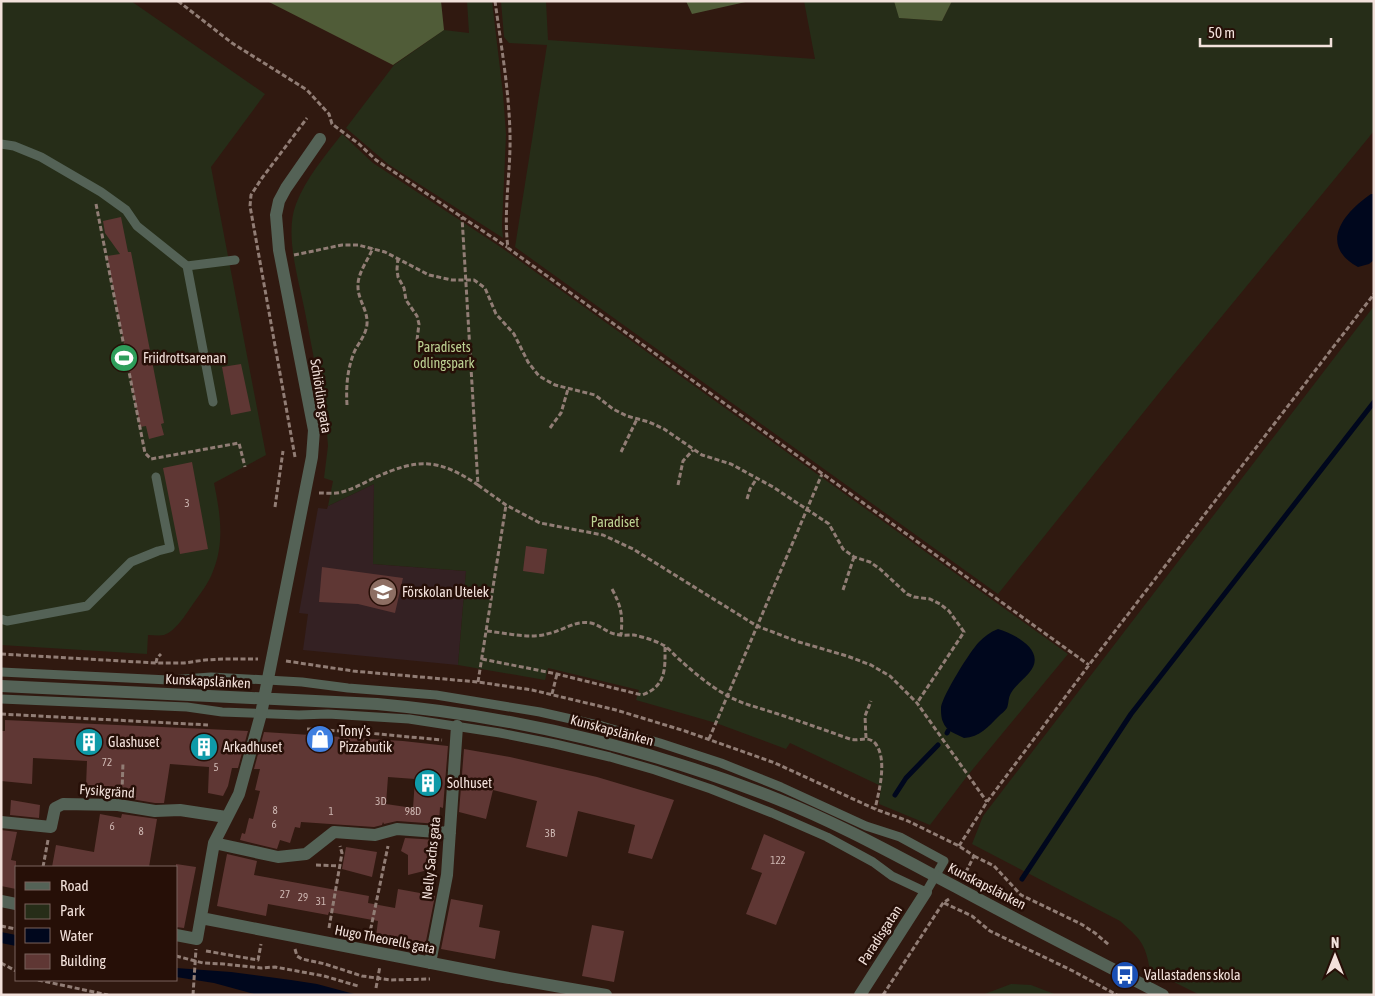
<svg xmlns="http://www.w3.org/2000/svg" width="1375" height="996" viewBox="0 0 1375 996" font-family="'Asap Condensed',sans-serif">
  <rect width="100%" height="100%" fill="#301910"/>
  <!-- education -->
  <path fill="#342123" d="M 374,484 L 373,564 L 466,571 L 458,665 L 303,650 L 308,614 L 299,613 L 318,508 L 327,509 L 328,506 Z"/>
  <!-- green -->
  <path fill="#262d18" d="M 1,1 L 131,1 L 265,94 L 211,167 L 266,455 L 214,483 C 220,512 225,542 213,571 C 209,583 200,594 193,604 C 186,614 176,631 164,635 C 159,636 153,635 148,635 L 147,654 L 1,645 Z
    M 467,1 L 492,1 L 503,94 L 506,134 L 502,226 L 503,238 L 388,164 L 346,128 L 394,65 L 444,30 L 469,33 Z
    M 501,1 L 546,1 L 548,40 L 815,59 L 804,1 L 894,1 L 900,18 L 942,21 L 952,1 L 1374,1 L 1374,131 L 1167,383 L 998,594 L 515,247 L 547,45 L 509,43 L 504,37 Z
    M 342,134 L 373,163 L 502,248 L 1068,654 L 968,775 L 930,825 L 879,804 L 881,786 L 790,743 L 786,749 L 716,723 L 636,700 L 639,690 L 548,668 L 545,680 L 458,665 L 466,571 L 373,564 L 374,484 L 328,506 L 333,481 L 324,478 L 328,446 L 326,421 C 319,385 312,348 305,312 C 299,280 284,235 296,204 C 306,178 325,156 342,134 Z
    M 1374,306 L 1374,995 L 1200,995 L 1150,970 C 1145,942 1140,939 1120,921 L 972,844 L 983,816 Z
    M 1011,984 L 1031,985 L 1057,995 L 982,995 Z"/>
  <!-- forest -->
  <path fill="#505c38" d="M 267,1 L 441,1 L 444,30 L 393,65 Z
    M 686,1 L 750,1 L 692,14 Z
    M 894,1 L 952,1 L 942,21 L 899,18 Z"/>
  <!-- water -->
  <path fill="#00071d" d="M 1371,194 L 1374,194 L 1374,260 L 1369,264 L 1358,267 C 1318,245 1343,213 1371,194 Z
    M 998,629 C 1015,634 1048,651 1029,673 C 1023,680 1016,685 1011,693 C 1008,698 1009,703 1007,708 C 1005,711 1001,714 999,716 C 988,727 980,737 964,738 C 956,734 946,731 943,722 C 941,718 941,711 941,707 C 943,695 970,651 979,642 C 984,637 990,632 998,629 Z
    M 1,932 L 16,935 L 16,946 L 1,943 Z
    M 176,968 L 231,972 L 291,980 L 317,984 L 358,995 L 258,995 L 214,983 L 176,977 Z"/>
  <g fill="none" stroke-linecap="round" stroke-linejoin="round">
    <!-- stream -->
    <path stroke="#00071d" stroke-width="5" d="M 947,733 L 948,731
      M 895,795 L 906,778 L 938,745
      M 1022,879 L 1131,714 L 1374,402"/>
  </g>
  <!-- building -->
  <path fill="#5f3734" fill-rule="evenodd" d="M 121,217 L 128,252 L 131,252 L 164,423 L 161,424 L 164,435 L 149,439 L 146,426 L 140,427 L 107,256 L 120,254 L 105,233 L 103,221 Z
    M 241,364 L 251,411 L 231,415 L 222,367 Z
    M 192,462 L 208,549 L 180,554 L 163,468 Z
    M 526,546 L 547,549 L 544,574 L 523,571 Z
    M 322,567 L 403,578 L 395,613 L 358,604 L 319,602 Z
    M 5,720 L 207,729 L 248,731 L 238,768 L 232,768 L 228,786 L 223,796 L 208,793 L 209,767 L 170,764 L 164,803 L 155,803 L 125,798 L 126,789 L 86,787 L 87,761 L 33,758 L 32,784 L 1,781 L 2,731 L 5,731 Z
    M 264,732 L 403,741 L 448,746 L 443,808 L 440,807 L 439,824 L 397,821 L 384,824 L 383,822 L 382,825 L 374,827 L 301,822 L 300,828 L 295,827 L 290,843 L 280,840 L 277,849 L 240,840 L 242,833 L 245,834 L 249,818 L 253,819 L 260,791 L 255,790 L 260,769 L 254,769 ZM 388,777 L 415,779 L 413,808 L 386,804 Z
    M 464,749 L 510,757 L 597,777 L 674,800 L 652,859 L 628,853 L 635,825 L 578,811 L 567,857 L 526,847 L 537,801 L 493,790 L 486,819 L 459,812 Z
    M 11,800 L 40,805 L 39,818 L 10,815 Z
    M 100,814 L 121,818 L 122,814 L 157,819 L 149,867 L 52,867 L 56,845 L 94,852 Z
    M 1,830 L 17,832 L 11,860 L 16,861 L 16,889 L 1,886 Z
    M 764,834 L 805,852 L 776,925 L 746,914 L 762,873 L 751,869 Z
    M 405,838 L 438,840 L 437,866 L 428,866 L 428,870 L 408,875 L 408,855 L 401,851 Z
    M 346,847 L 377,852 L 372,877 L 342,869 Z
    M 227,854 L 257,861 L 254,875 L 369,896 L 368,903 L 395,908 L 398,889 L 431,895 L 435,896 L 425,946 L 376,936 L 378,921 L 329,912 L 328,915 L 268,904 L 266,916 L 217,906 Z
    M 176,864 L 196,867 L 184,928 L 176,927 Z
    M 451,899 L 483,905 L 479,927 L 500,931 L 495,959 L 441,949 Z
    M 592,925 L 624,931 L 614,982 L 582,976 Z"/>
  <g fill="none" stroke-linecap="round" stroke-linejoin="round">
    <!-- path -->
    <path stroke="#917d75" stroke-width="3" stroke-dasharray="5 2.5" stroke-linecap="butt" d="M 178,1 L 232,43 L 307,90 L 329,114 L 332,124 L 359,144 L 376,160 L 507,247
      M 495,1 C 501,45 509,90 510,134 C 511,172 503,210 508,248 L 1089,665
      M 96,204 L 145,453 L 151,459 L 239,443 L 245,467
      M 294,255 L 342,245 L 358,245 L 385,252 L 429,275 L 452,280 L 474,280 L 485,288 L 496,314 L 514,334 L 528,362 L 539,376 L 555,385 L 595,395 L 613,409 L 627,416 L 649,422 L 664,429 L 702,455 L 731,464 L 773,487 L 829,524 L 843,549 L 854,557 L 870,562 L 880,569 L 907,594 L 914,597 L 930,599 L 940,604 L 949,611 L 964,632 L 917,703
      M 398,258 L 397,269 L 398,277 L 404,288 L 406,300 L 417,316 L 419,324 L 417,340
      M 347,405 C 346,388 347,372 353,355 C 357,344 366,336 367,324 C 368,310 358,300 358,287 C 357,274 368,260 373,248
      M 550,428 L 561,413 L 568,389
      M 621,452 L 637,419
      M 295,457 L 250,206 L 251,195 L 262,178 L 307,118
      M 478,485 L 506,505 L 540,523 L 603,535 L 633,549 L 757,626 L 799,642 L 847,656 L 871,665 L 890,676 L 917,703 L 987,802
      M 678,485 L 683,461 L 693,450
      M 319,493 C 326,493 335,494 342,492 C 353,489 364,483 374,478 C 418,458 438,458 478,485 L 462,217
      M 747,499 L 750,489 L 757,478
      M 275,507 L 283,451
      M 612,589 C 621,606 623,615 621,635
      M 843,590 L 854,557
      M 487,631 C 506,633 529,639 547,634 C 563,631 574,620 591,623 C 600,625 606,632 615,634 C 621,636 628,635 634,635 C 643,637 654,640 663,645 C 669,648 674,655 680,660 C 700,678 723,697 749,705 C 783,715 816,727 850,739 C 859,742 867,735 875,743 C 888,759 879,791 875,809
      M 1,654 L 156,663 L 184,663 L 205,660 L 225,659 L 258,659
      M 482,659 L 557,674 L 642,695 C 667,686 665,668 665,646
      M 286,661 L 353,671 L 478,682 L 532,690 L 616,710 L 685,731 L 775,763 L 875,809 L 908,821 L 959,846 L 974,856 L 964,876
      M 156,663 L 157,658 L 161,654
      M 478,682 L 506,505
      M 552,694 L 557,674
      M 1,714 L 208,725
      M 307,729 L 357,732 L 442,740
      M 866,738 L 865,716 L 871,701
      M 709,739 L 822,474
      M 122,792 L 123,762
      M 959,846 L 987,802 L 1089,665 L 1374,294
      M 974,856 L 994,866 L 1021,895 L 1081,924 L 1095,933 L 1109,945
      M 316,865 L 340,866
      M 43,867 L 48,840
      M 944,903 L 972,916 L 990,931 L 1073,971 L 1117,995
      M 1,926 L 16,929
      M 329,928 L 342,853 L 340,846
      M 369,937 L 388,846
      M 295,949 L 297,956 L 302,959 L 325,964 L 362,976 L 391,980 L 430,979
      M 206,951 L 258,960 L 261,944
      M 176,956 L 203,963 L 224,964 L 261,968 L 275,967 L 324,976 L 358,986
      M 1,963 L 16,971
      M 38,980 L 108,995
      M 376,988 L 380,966
      M 883,995 L 943,903 L 949,899"/>
    <!-- lane -->
    <path stroke="#546256" stroke-width="9" d="M 1,144 L 14,146 L 41,157 L 101,192 L 126,210 L 137,226 L 187,266 L 213,402
      M 187,266 L 235,260
      M 1,619 L 7,621 L 87,606 L 131,562 L 158,551 L 170,548 L 156,477
      M 1,672 L 169,680 L 211,677 L 302,682 L 348,688 L 436,695 L 540,712 L 602,726 L 660,743 L 721,763 L 781,787 L 866,826 L 900,837 L 944,861 L 926,892 L 892,876 L 873,862 L 827,837 L 772,813 L 711,789 L 655,770 L 610,757 L 555,744 L 500,733 L 409,719 L 328,714 L 299,715 L 222,712 L 187,707 L 1,699"/>
    <!-- street -->
    <path stroke="#546256" stroke-width="12" d="M 1,686 L 377,704 C 514,716 648,748 777,799 C 838,823 897,856 956,887 C 1024,924 1094,959 1163,995
      M 1,822 L 51,827 L 55,808 L 63,804 L 118,805 L 155,811 L 180,810 L 226,817
      M 214,843 L 278,857 L 306,854 L 334,832 L 375,835 L 397,829 L 450,833
      M 1,901 L 16,904
      M 201,918 L 498,976 L 606,995
      M 176,935 L 197,939 L 214,843 L 239,794 L 261,714 L 312,457 L 314,430 L 279,250 L 276,215 L 279,201 L 286,188 L 320,139
      M 430,963 L 447,875 L 457,726
      M 860,995 L 926,892"/>
    <!-- path-bridge -->
    <path stroke="#917d75" stroke-width="3" stroke-dasharray="5 2.5" stroke-linecap="butt" d="M 193,995 L 196,949"/>
  </g>
  <!-- icons -->
  <defs>
    <symbol id="stadium-disc" viewBox="-11 -11 22 22"><circle r="9.5" fill="#2e9e5b" stroke="#260f07"/><path d="M0-5a6.5 5 0 1 0 0 10a6.5 5 0 1 0 0-10ZM-3.5-1.8h7v3.6h-7Z" fill="#fff"/></symbol>
    <symbol id="school-disc" viewBox="-11 -11 22 22"><circle r="9.5" fill="#8d6e63" stroke="#260f07"/><path d="M0-5L7-2L0 1L-7-2ZM-4 1L0 2.5L4 1V4Q0 6-4 4Z" fill="#fff"/></symbol>
    <symbol id="shop-disc" viewBox="-11 -11 22 22"><circle r="9.5" fill="#3f7fe0" stroke="#260f07"/><path d="M-5-2.5h2.3a2.7 3.5 0 0 1 5.4 0H5L5.5 6h-11ZM-1.5-2.5h3a1.5 2.3 0 0 0-3 0Z" fill="#fff"/></symbol>
    <symbol id="building-disc" viewBox="-11 -11 22 22"><circle r="9.5" fill="#0f9aa8" stroke="#260f07"/><path d="M-4-6H4V6H1V3H-1V6H-4ZM-2.5-4.3h1.7v1.8h-1.7ZM.8-4.3h1.7v1.8H.8ZM-2.5-1h1.7V.8h-1.7ZM.8-1h1.7V.8H.8Z" fill="#fff"/></symbol>
    <symbol id="bus-disc" viewBox="-11 -11 22 22"><circle r="9.5" fill="#1a4fb4" stroke="#260f07"/><path d="M-5-6H5V4H4V6H2V4H-2V6H-4V4H-5ZM-3.5-4V0h7V-4ZM-3.5 1.2v1.5H-2V1.2ZM2 1.2v1.5H3.5V1.2Z" fill="#fff"/></symbol>
  </defs>
  <g fill-rule="evenodd">
    <use href="#stadium-disc" x="108" y="342" width="32" height="32"/>
    <use href="#school-disc" x="367" y="576" width="32" height="32"/>
    <use href="#shop-disc" x="304" y="723" width="32" height="32"/>
    <use href="#building-disc" x="73" y="726" width="32" height="32"/>
    <use href="#building-disc" x="188" y="731" width="32" height="32"/>
    <use href="#building-disc" x="412" y="767" width="32" height="32"/>
    <use href="#bus-disc" x="1109" y="959" width="32" height="32"/>
  </g>
  <g text-anchor="middle" stroke-width="5" stroke-linejoin="round" paint-order="stroke">
    <!-- number labels -->
    <g font-size="11" fill="#cdb6b1">
      <text x="187" y="507">3</text>
      <text x="107" y="766">72</text>
      <text x="216" y="771">5</text>
      <text x="381" y="805">3D</text>
      <text x="275" y="814">8</text>
      <text x="331" y="815">1</text>
      <text x="413" y="815">98D</text>
      <text x="274" y="828">6</text>
      <text x="112" y="830">6</text>
      <text x="141" y="835">8</text>
      <text x="550" y="837">3B</text>
      <text x="778" y="864">122</text>
      <text x="285" y="898">27</text>
      <text x="303" y="901">29</text>
      <text x="321" y="905">31</text>
    </g>
    <!-- park labels -->
    <g font-size="14" fill="#bcd192" stroke="#260f07">
      <text x="444" y="352">Paradisets<tspan x="444" dy="16">odlingspark</tspan></text>
      <text x="615" y="527">Paradiset</text>
    </g>
    <!-- poi labels -->
    <g font-size="14" fill="#f2e1db" stroke="#260f07" text-anchor="start">
      <text x="143" y="363">Friidrottsarenan</text>
      <text x="402" y="597">Förskolan Utelek</text>
      <text x="339" y="736">Tony's<tspan x="339" dy="16">Pizzabutik</tspan></text>
      <text x="108" y="747">Glashuset</text>
      <text x="223" y="752">Arkadhuset</text>
      <text x="447" y="788">Solhuset</text>
      <text x="1144" y="980">Vallastadens skola</text>
    </g>
    <!-- street labels -->
    <g font-size="14" fill="#f2e1db" stroke="#260f07">
      <text transform="translate(321 396) rotate(81)" y="5">Schiörlins gata</text>
      <text transform="translate(208 681) rotate(3)" y="5">Kunskapslänken</text>
      <text transform="translate(612 730) rotate(15)" y="5">Kunskapslänken</text>
      <text transform="translate(107 791) rotate(4)" y="5">Fysikgränd</text>
      <text transform="translate(431 858) rotate(-84)" y="5">Nelly Sachs gata</text>
      <text transform="translate(987 886) rotate(27)" y="5">Kunskapslänken</text>
      <text transform="translate(880 935) rotate(-57)" y="5">Paradisgatan</text>
      <text transform="translate(385 939) rotate(11)" y="5">Hugo Theorells gata</text>
    </g>
  </g>
  <!-- border -->
  <rect width="1375" height="996" fill="none" stroke="#f2e1db" stroke-width="5"/>
  <!-- legend -->
  <rect x="15" y="866" width="162" height="115" fill="#260f07" stroke="#78635c"/>
  <rect x="25" y="882" width="25" height="8" fill="#546256" stroke="#78635c"/>
  <text x="60" y="891" font-size="15" fill="#f2e1db">Road</text>
  <rect x="25" y="904" width="25" height="15" fill="#262d18" stroke="#78635c"/>
  <text x="60" y="916" font-size="15" fill="#f2e1db">Park</text>
  <rect x="25" y="928" width="25" height="15" fill="#00071d" stroke="#78635c"/>
  <text x="60" y="941" font-size="15" fill="#f2e1db">Water</text>
  <rect x="25" y="954" width="25" height="15" fill="#5f3734" stroke="#78635c"/>
  <text x="60" y="966" font-size="15" fill="#f2e1db">Building</text>
  <!-- north arrow -->
  <g transform="translate(1335 956)" stroke="#260f07" stroke-width="4" paint-order="stroke">
  <path d="M0-4L9 19L0 12L-9 19Z" fill="#f2e1db"/>
  <text y="-8" font-size="14" font-weight="bold" text-anchor="middle" fill="#f2e1db">N</text>
  </g>
  <!-- scale -->
  <path d="M1200 38v8h131v-8" fill="none" stroke="#f2e1db" stroke-width="2.5"/>
  <text x="1208" y="38" font-size="15" fill="#f2e1db" stroke="#260f07" stroke-width="4" paint-order="stroke">50 m</text>
</svg>
